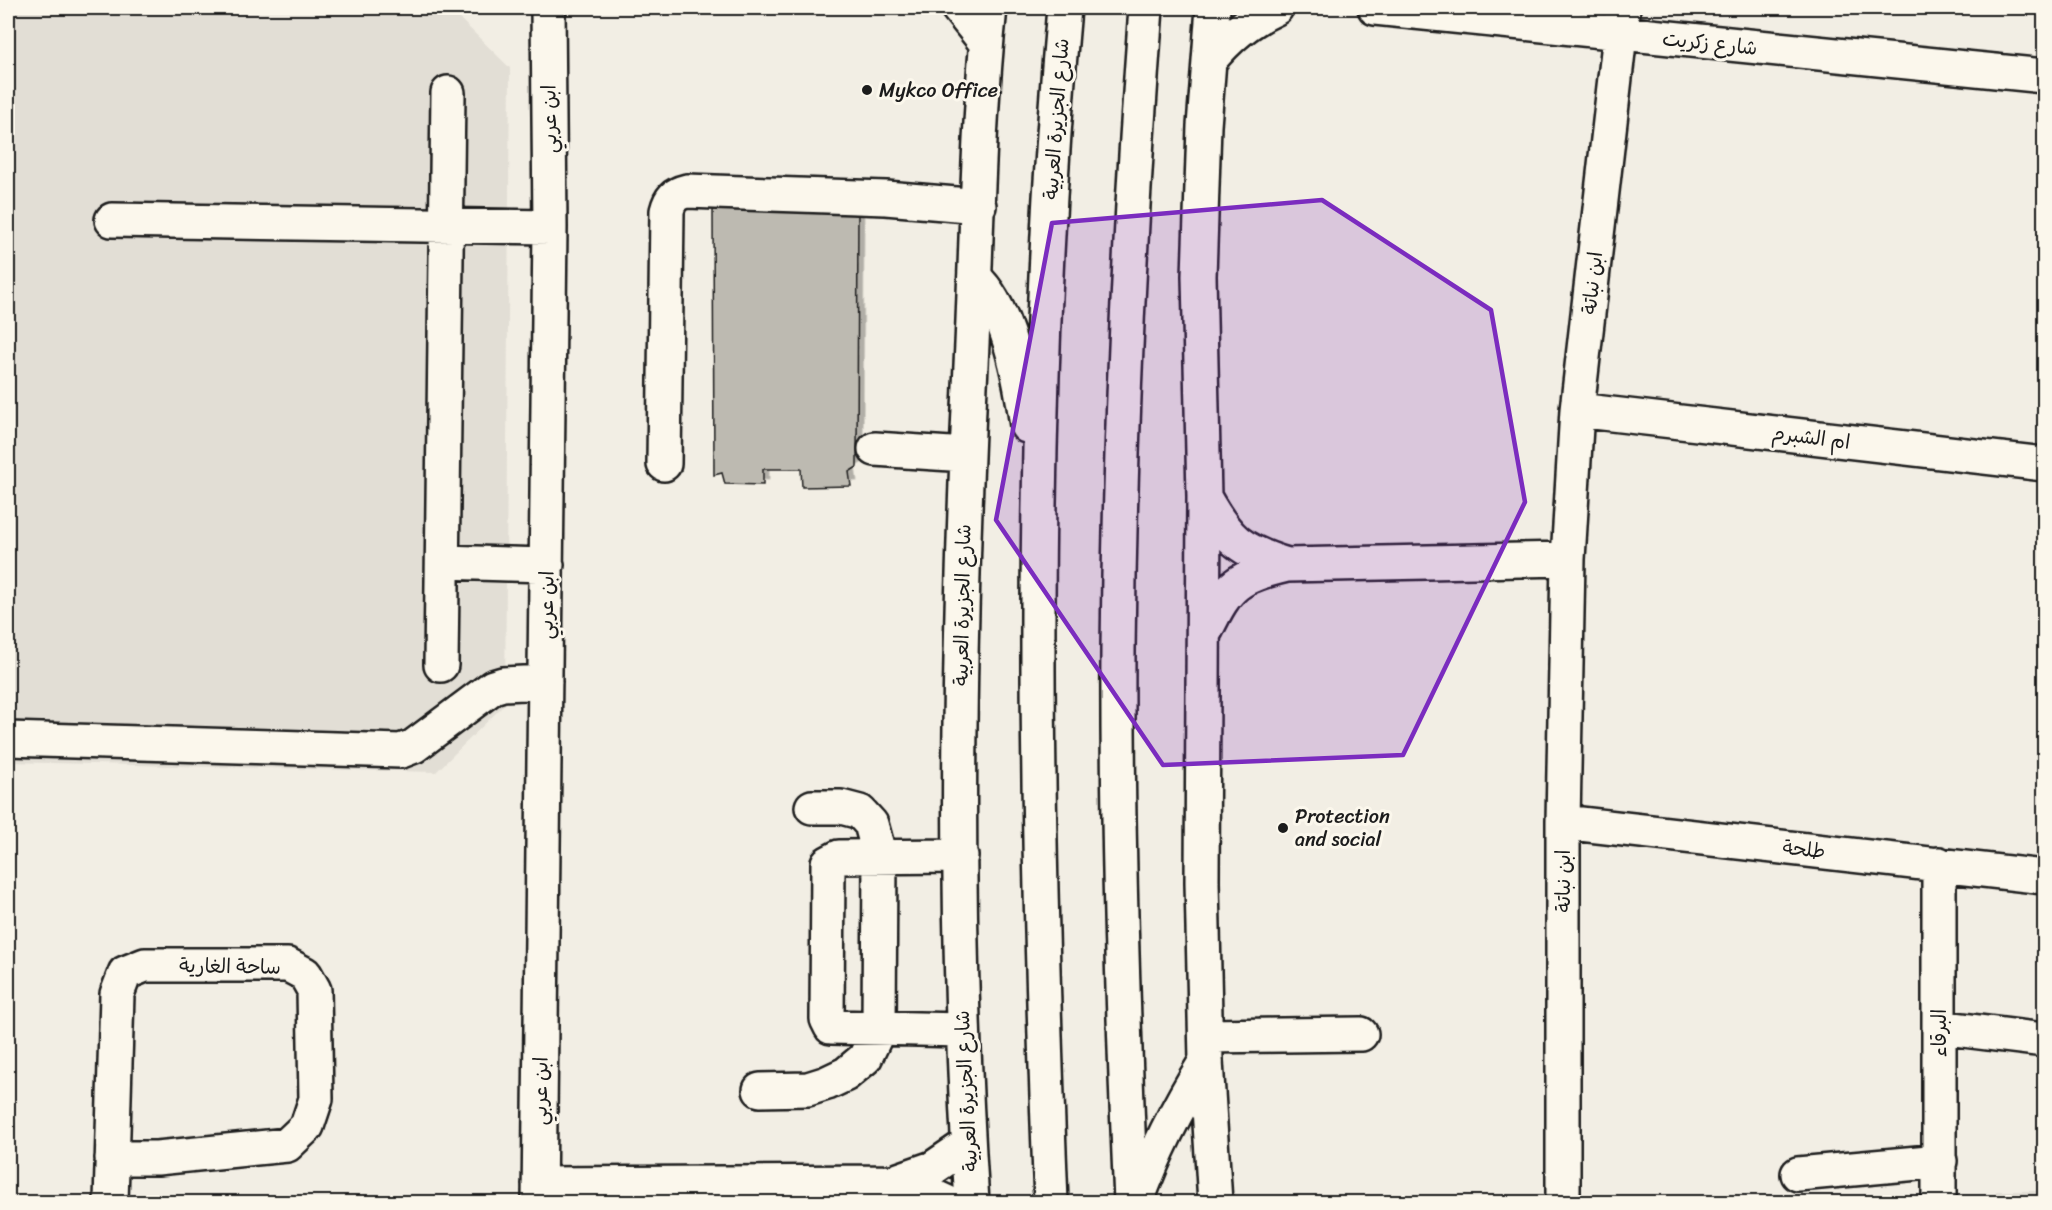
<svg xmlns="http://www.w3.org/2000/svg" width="2052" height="1210" viewBox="0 0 2052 1210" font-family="Sriracha,'Playpen Sans Arabic',sans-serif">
  <defs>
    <filter id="shadow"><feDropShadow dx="5.5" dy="-5.5" stdDeviation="0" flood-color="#0004"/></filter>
  </defs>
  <rect width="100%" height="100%" fill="#f2eee4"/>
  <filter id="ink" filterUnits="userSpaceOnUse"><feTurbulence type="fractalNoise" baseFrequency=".0167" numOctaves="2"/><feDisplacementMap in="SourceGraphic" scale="12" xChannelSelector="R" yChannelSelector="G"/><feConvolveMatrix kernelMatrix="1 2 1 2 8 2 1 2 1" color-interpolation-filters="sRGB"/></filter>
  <g filter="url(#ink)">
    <!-- built -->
    <path fill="#e2ded5" d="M 8,11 L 456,15 L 510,68 L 505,704 L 436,772 L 8,762 Z
      M 1996,1191 L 2044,1191 L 2044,1202 L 1996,1202 Z"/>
    <!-- building -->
    <path fill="#bdbab1" stroke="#1c1c1c" stroke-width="1.5" filter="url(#shadow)" d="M 713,208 L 858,208 L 857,467 L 849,472 L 851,486 L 802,487 L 801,469 L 763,469 L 763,485 L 725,484 L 722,473 L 714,475 Z"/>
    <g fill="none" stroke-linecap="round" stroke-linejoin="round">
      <defs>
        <path id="minor" d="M 958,8 L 986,43
          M 1213,8 L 1204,126 L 1199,276 L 1204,497 L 1202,882 L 1206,1061 L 1215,1202
          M 1375,8 L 2044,76
          M 1209,61 C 1229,37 1248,21 1276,8
          M 112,220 L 550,227
          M 1577,410 L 2044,464
          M 875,449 L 966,455
          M 664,464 L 667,211 C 670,199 674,194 687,191 L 886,198 L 979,206
          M 1204,497 C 1228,540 1239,550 1287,565
          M 443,562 L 547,565
          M 1206,630 C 1228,584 1237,577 1287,565 L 1568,559
          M 441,665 L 448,93
          M 8,739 L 401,751 L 414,746 L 493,687 L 503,684 L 545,682
          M 1563,822 L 2044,877
          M 961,856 L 839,857 L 828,863 L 827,1019 L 831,1027 L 962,1030
          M 1939,864 L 1939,1202
          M 1939,1027 L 2044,1040
          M 1206,1036 L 1361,1034
          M 760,1090 L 808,1089 L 827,1083 L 846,1074 L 865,1058 L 879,1029 L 880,857 L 871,824 L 860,812 L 841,807 L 812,807
          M 1798,1174 L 1940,1161
          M 893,1182 L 933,1168 L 968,1144
          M 539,1184 L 893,1182 L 911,1186 L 946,1202
          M 111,1202 L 117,994 L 125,973 L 145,965 L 288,965 L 305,974 L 314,990 L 316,1099 L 307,1126 L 287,1145 L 157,1158 L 112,1158
          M 539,1202 L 550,227 L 548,8
          M 972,1202 C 953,917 958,629 972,344 C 977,232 978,119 990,8
          M 1563,1202 L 1563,822 L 1568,559 L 1577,410 L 1623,8"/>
        <path id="major" d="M 975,278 C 1008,307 1021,382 1027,426
          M 1137,1201 C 1155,1151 1178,1106 1206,1061
          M 1051,1202 C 1035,805 1028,404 1064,8
          M 1131,1202 C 1123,1018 1117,834 1118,650 C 1120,435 1130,221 1146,8"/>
      </defs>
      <!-- minor casing -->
      <use href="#minor" stroke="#1c1c1c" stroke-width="38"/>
      <!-- major casing -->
      <use href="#major" stroke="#1c1c1c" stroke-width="38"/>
      <!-- minor -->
      <use href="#minor" stroke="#fbf7ec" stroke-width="33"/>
      <!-- major -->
      <use href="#major" stroke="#fbf7ec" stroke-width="33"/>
    </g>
  </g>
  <!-- marked area -->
  <path fill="#7b2cbf" fill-opacity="0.2" stroke="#7b2cbf" stroke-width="4.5" stroke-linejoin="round" d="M 1322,200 L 1491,310 L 1525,502 L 1403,755 L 1163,765 L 996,520 L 1052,223 Z"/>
  <!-- markers -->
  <g fill="#1c1c1c" stroke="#fbf7ec" stroke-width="2">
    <circle cx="867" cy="90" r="6"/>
    <circle cx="1283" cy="828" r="6"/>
  </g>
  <g text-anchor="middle" stroke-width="6" stroke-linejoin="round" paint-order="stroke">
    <!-- street labels -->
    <g font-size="20" fill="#1c1c1c" stroke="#fbf7ec">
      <text transform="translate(1710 43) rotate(6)" y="7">شارع زكريت</text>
      <text transform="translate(549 119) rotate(-91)" y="7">ابن عربي</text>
      <text transform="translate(1056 119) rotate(-86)" y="7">شارع الجزيرة العربية</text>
      <text transform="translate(1592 283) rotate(-84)" y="7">ابن نباتة</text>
      <text transform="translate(1811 437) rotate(7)" y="7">ام الشبرم</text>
      <text transform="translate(546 605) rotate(-89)" y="7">ابن عربي</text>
      <text transform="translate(962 605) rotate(-89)" y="7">شارع الجزيرة العربية</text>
      <text transform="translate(1804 849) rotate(6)" y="7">طلحة</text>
      <text transform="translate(1563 881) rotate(-90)" y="7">ابن نباتة</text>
      <text transform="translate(230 966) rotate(1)" y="7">ساحة الغارية</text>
      <text transform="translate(1939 1033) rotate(-90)" y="7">البرقاء</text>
      <text transform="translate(540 1091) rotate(-89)" y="7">ابن عربي</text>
      <text transform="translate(966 1091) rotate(-93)" y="7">شارع الجزيرة العربية</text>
    </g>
    <!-- poi labels -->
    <g font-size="20" fill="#1c1c1c" stroke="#fbf7ec" text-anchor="start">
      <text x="879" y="97">Mykco Office</text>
      <text x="1295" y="823">Protection<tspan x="1295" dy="23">and social</tspan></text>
    </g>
  </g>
  <!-- margin -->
  <rect width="2052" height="1210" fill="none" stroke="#fbf7ec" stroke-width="30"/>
  <rect x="15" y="15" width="2022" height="1180" fill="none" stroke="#1c1c1c" stroke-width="2" filter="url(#ink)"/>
</svg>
